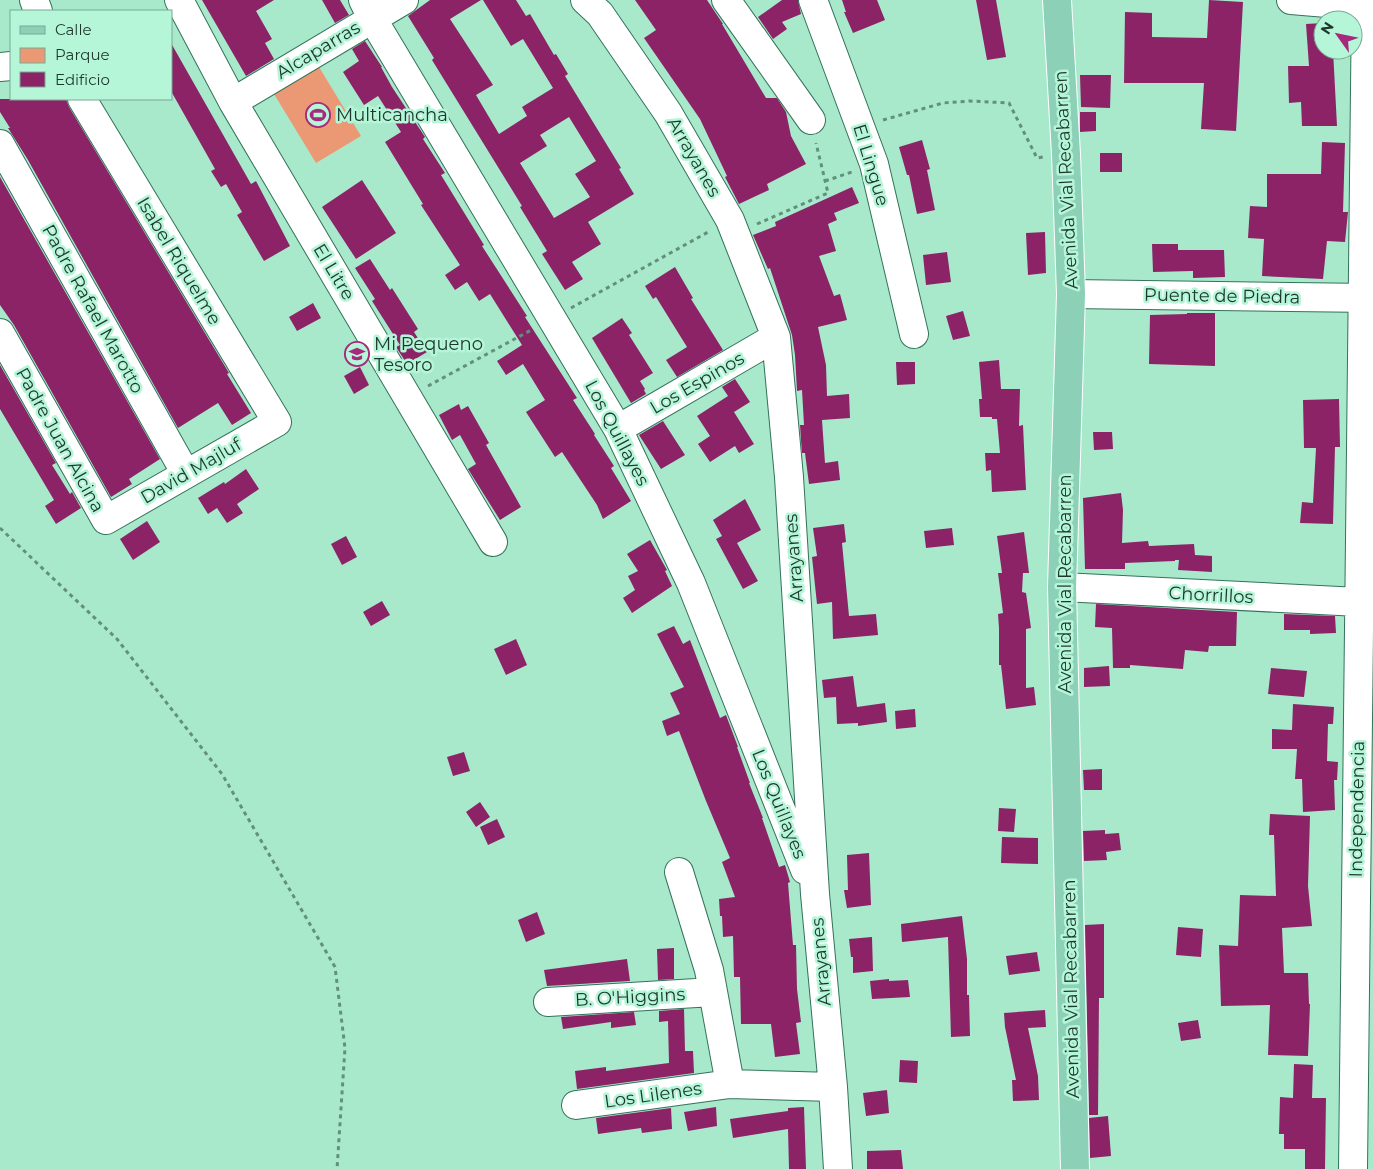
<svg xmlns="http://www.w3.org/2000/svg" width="1373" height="1169" viewBox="0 0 1373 1169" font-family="Montserrat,sans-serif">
  <rect width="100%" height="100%" fill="#a8e9cc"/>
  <!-- green -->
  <path fill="#eb9974" d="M 319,67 L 361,136 L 316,163 L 274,94 Z"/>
  <!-- building -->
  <path fill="#8c2367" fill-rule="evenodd" d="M 202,0 L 274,0 L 256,11 L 272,39 L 265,43 L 274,59 L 246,76 Z
    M 322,0 L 340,0 L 349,15 L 335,23 Z
    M 430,0 L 481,0 L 450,19 L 493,85 L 476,95 L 499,134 L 527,116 L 522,107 L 553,88 L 523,39 L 511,46 L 483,0 L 516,0 L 526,16 L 530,14 L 554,55 L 556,54 L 568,74 L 565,76 L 621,168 L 619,169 L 634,194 L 588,222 L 601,244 L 572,262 L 583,279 L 565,290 L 542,254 L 547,251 L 520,207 L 522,206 L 432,60 L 434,58 L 408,16 ZM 569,117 L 596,161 L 575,174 L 590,197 L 554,218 L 520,163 L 547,146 L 540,135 Z
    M 635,0 L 707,0 L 723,24 L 722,24 L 766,98 L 777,98 L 786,112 L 791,136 L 806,164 L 767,184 L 769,190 L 739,204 L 725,177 L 727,176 L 700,119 L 644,38 L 656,30 Z
    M 782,0 L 798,0 L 801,14 L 782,22 L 787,29 L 773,39 L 758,17 Z
    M 842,0 L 877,0 L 885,20 L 853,33 L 844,12 L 846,12 Z
    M 976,0 L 996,0 L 1006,57 L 987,60 Z
    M 1209,0 L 1243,2 L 1236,131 L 1201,129 L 1204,83 L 1124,83 L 1125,12 L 1152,13 L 1152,37 L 1207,38 Z
    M 1323,23 L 1323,50 L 1333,50 L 1337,126 L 1302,126 L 1301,102 L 1289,103 L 1288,66 L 1309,66 L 1306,24 Z
    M 365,41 L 382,67 L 381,67 L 392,87 L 425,137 L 423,139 L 445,173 L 441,175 L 484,245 L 482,246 L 527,316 L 525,317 L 577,398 L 573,400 L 595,434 L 594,435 L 614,466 L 611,468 L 631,501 L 603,519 L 597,505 L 562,452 L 555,457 L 526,412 L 545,400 L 523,364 L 506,375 L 497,361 L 522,345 L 490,294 L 479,301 L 467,282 L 455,290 L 445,275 L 460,265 L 421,205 L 423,204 L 385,142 L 401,132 L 378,96 L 364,105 L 343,72 L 359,61 L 352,49 Z
    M 171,43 L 251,184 L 256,181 L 290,246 L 264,261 L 237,215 L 242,212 L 226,184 L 221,187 L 211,171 L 215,169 L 171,91 Z
    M 1080,75 L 1111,75 L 1110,108 L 1081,107 Z
    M 0,99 L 66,99 L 69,107 L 229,373 L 227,374 L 251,413 L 232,425 L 218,403 L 178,428 L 28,160 L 8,128 L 10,128 L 0,112 Z
    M 1080,112 L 1096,112 L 1096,131 L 1080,132 Z
    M 922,140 L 930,169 L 927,170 L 935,210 L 917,214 L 909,175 L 907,175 L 899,147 Z
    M 1322,142 L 1345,143 L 1343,212 L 1348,212 L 1345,242 L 1327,241 L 1323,279 L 1262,276 L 1264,239 L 1248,238 L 1250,206 L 1267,207 L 1267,174 L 1321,174 Z
    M 1100,153 L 1122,153 L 1122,172 L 1100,172 Z
    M 0,177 L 160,459 L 129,479 L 132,484 L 111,497 L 14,325 L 0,305 Z
    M 362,180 L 396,233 L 356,259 L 322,207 Z
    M 852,187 L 859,203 L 834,213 L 837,220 L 828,224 L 836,251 L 819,256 L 834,296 L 840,294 L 847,320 L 818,327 L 826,365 L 827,396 L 849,394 L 850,418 L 822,420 L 825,463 L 838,461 L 840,480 L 809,484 L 805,453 L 802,453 L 801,440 L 800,425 L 804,425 L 802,390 L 797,391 L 795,355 L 792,335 L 770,268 L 768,269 L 753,235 L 776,226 L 775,222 Z
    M 1045,232 L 1046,273 L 1028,275 L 1026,233 Z
    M 1152,244 L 1178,244 L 1178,250 L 1224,250 L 1225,277 L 1193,278 L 1193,271 L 1153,272 Z
    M 947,252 L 951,282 L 926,285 L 923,255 Z
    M 370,259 L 390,290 L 392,288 L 418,329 L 414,332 L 427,352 L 407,364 L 396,347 L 400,345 L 372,301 L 375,299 L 355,268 Z
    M 675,267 L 693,298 L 691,299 L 723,350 L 677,377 L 666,360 L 687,347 L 656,297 L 653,299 L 645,286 Z
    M 313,303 L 321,318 L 297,331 L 289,317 Z
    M 963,311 L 970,336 L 953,340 L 946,316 Z
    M 1187,313 L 1215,313 L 1215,366 L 1149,364 L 1150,315 L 1187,314 Z
    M 622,318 L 632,333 L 629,335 L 653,373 L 640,381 L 645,389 L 644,390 L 646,394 L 631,403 L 592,338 Z
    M 999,360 L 1001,389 L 1020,389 L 1019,426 L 1023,425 L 1026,490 L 992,492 L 991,470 L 986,471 L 985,453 L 1000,453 L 997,419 L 992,419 L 992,417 L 980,417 L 979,399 L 982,399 L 979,362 Z
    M 896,362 L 915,362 L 915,384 L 897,385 Z
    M 0,365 L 56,463 L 52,465 L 70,494 L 72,492 L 81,508 L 56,524 L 45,506 L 54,500 L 0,409 Z
    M 360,367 L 369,385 L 354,394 L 344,376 Z
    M 735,379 L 750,402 L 734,412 L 754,444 L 739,453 L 735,446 L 710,462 L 698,444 L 710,436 L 697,416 L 728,396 L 722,387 Z
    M 1339,399 L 1340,447 L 1335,447 L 1333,524 L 1300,523 L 1302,502 L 1313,503 L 1316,448 L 1304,448 L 1303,400 Z
    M 459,404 L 461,410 L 468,406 L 489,443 L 486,445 L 521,507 L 500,520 L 468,469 L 476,464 L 460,435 L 452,440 L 439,415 Z
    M 663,421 L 685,455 L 661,469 L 639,435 Z
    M 1093,432 L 1112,432 L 1113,449 L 1094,450 Z
    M 246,469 L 259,489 L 237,504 L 243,513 L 227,523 L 217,508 L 208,514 L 198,498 L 224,482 L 225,484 Z
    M 1121,493 L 1123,510 L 1122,543 L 1148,541 L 1149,546 L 1194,544 L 1195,555 L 1212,556 L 1212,572 L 1178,570 L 1179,560 L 1175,560 L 1175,561 L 1125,563 L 1125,569 L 1085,569 L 1083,498 Z
    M 745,499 L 761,530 L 737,543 L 758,581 L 743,589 L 716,539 L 722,536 L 713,520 Z
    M 147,521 L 160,542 L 133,560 L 120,539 Z
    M 844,524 L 846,542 L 842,543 L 849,616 L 876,614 L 878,635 L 833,639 L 832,602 L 817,604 L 812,557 L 817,556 L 813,528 Z
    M 952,528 L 954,545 L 926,548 L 924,531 Z
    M 1024,532 L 1029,573 L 1023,573 L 1022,592 L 1026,593 L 1031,628 L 1026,629 L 1026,688 L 1034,687 L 1036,705 L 1006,709 L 1001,665 L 999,665 L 999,628 L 998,614 L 1003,613 L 998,573 L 1002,573 L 997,536 Z
    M 346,536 L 357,557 L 342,565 L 331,544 Z
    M 650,540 L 667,570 L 665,571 L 672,586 L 632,613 L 623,598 L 635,590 L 628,576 L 638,571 L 627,554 Z
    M 382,601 L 390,615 L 371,626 L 363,612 Z
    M 1096,604 L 1237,612 L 1236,646 L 1209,646 L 1208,652 L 1185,650 L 1183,669 L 1130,665 L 1130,668 L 1113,668 L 1112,628 L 1095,627 Z
    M 1284,614 L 1335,616 L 1336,633 L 1310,634 L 1310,630 L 1284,630 Z
    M 674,626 L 683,644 L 690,640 L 720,718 L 726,715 L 738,747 L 737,747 L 750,783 L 749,783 L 763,818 L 762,818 L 779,867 L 785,865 L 790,882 L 788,883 L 793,945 L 796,945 L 797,989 L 801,1022 L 796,1023 L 800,1054 L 775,1057 L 771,1024 L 741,1024 L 740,977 L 734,977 L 733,936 L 723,937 L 722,916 L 720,916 L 719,899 L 735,897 L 722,862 L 730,858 L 706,801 L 679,731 L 667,736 L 662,721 L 680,714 L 670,693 L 684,687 L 657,634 Z
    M 516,639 L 527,665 L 506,675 L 494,649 Z
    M 1109,666 L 1110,686 L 1084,687 L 1084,668 Z
    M 1271,668 L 1307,671 L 1304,697 L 1268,694 Z
    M 853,676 L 857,707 L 885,703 L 887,722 L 858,726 L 858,723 L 837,724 L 836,697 L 824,698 L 822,680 Z
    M 1293,704 L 1334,707 L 1333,724 L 1328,724 L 1327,761 L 1338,762 L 1337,780 L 1334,780 L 1335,810 L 1303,812 L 1302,779 L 1295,779 L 1297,749 L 1272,749 L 1272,729 L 1292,730 Z
    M 915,709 L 916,727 L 896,729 L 895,711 Z
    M 464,752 L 470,771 L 453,776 L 447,757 Z
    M 1102,769 L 1102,790 L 1084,790 L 1083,770 Z
    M 480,802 L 490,817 L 476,827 L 466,812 Z
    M 999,808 L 1016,809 L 1014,832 L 998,831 Z
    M 1270,814 L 1310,816 L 1308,886 L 1312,926 L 1282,928 L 1284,973 L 1308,973 L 1309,1004 L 1310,1004 L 1308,1056 L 1268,1055 L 1270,1005 L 1221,1006 L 1219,945 L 1238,946 L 1240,895 L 1276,896 L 1274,835 L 1269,835 Z
    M 497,819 L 505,837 L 488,845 L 480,827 Z
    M 1105,830 L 1105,834 L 1119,833 L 1121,850 L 1106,852 L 1107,860 L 1084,861 L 1083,831 Z
    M 1002,837 L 1038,838 L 1038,864 L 1001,863 Z
    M 869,853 L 871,905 L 847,908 L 844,890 L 848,890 L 847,855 Z
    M 537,912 L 545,934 L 526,942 L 518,920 Z
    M 962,916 L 967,959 L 967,995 L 969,995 L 970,1036 L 951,1037 L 948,937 L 902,942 L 901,924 Z
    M 1104,924 L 1104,998 L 1099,998 L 1098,1115 L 1089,1115 L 1085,925 Z
    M 1178,927 L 1203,929 L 1201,957 L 1176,955 Z
    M 872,937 L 873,971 L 853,973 L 853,957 L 851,957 L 849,939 Z
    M 674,948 L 674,979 L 658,980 L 657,949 Z
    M 1037,952 L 1040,971 L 1009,975 L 1006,956 Z
    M 627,959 L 630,981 L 547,986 L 544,970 Z
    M 889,979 L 889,981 L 908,980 L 910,997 L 872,999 L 870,981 Z
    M 684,1009 L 685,1051 L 693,1051 L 694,1073 L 577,1089 L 575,1071 L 606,1067 L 606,1071 L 669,1063 L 668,1021 L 659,1022 L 659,1011 Z
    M 1045,1010 L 1046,1027 L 1028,1028 L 1038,1076 L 1039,1100 L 1013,1101 L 1012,1080 L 1016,1080 L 1005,1027 L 1004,1013 Z
    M 634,1012 L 636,1025 L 611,1028 L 611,1022 L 563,1029 L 561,1017 Z
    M 1198,1020 L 1201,1038 L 1181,1041 L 1178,1023 Z
    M 900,1060 L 918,1061 L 917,1083 L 899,1082 Z
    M 1294,1064 L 1313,1065 L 1312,1098 L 1326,1098 L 1325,1169 L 1305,1169 L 1305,1149 L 1284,1149 L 1284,1134 L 1279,1134 L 1280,1097 L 1293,1098 Z
    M 887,1090 L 889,1113 L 866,1116 L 863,1093 Z
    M 716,1107 L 717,1126 L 688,1131 L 684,1112 Z
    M 804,1107 L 806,1169 L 789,1169 L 788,1129 L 733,1138 L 730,1119 L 788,1111 L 788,1108 Z
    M 671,1108 L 672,1129 L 642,1133 L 641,1128 L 598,1134 L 596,1118 Z
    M 1108,1116 L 1111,1156 L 1090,1158 L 1089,1118 Z
    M 901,1150 L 903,1169 L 867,1169 L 867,1151 Z"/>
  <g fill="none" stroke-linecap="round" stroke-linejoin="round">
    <defs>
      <path id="minor" d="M 34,0 L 38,11
        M 179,0 L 233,102 L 493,542
        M 363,0 L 372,18 L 618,429 L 691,583 L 805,870
        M 585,0 L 600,14 L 668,113 L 730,220 L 776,337 L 789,477 L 815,894 L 833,1087 L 838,1169
        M 726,0 L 811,120
        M 813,0 L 874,164 L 914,334
        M 1291,0 L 1327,3 L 1366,0
        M 0,67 L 11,66
        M 233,102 L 404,0
        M 0,144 L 186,474
        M 1071,294 L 1373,298
        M 0,333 L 106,520 L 277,422 L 82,99
        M 618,429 L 776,337
        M 1062,587 L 1359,602
        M 679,872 L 709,970 L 730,1084 L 833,1087
        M 548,1002 L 713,992
        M 576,1105 L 730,1084
        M 1353,1169 L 1366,0"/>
      <path id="major" d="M 1057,0 L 1066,154 L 1071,294 L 1062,587 L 1075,1169"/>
    </defs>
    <!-- minor casing -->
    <use href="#minor" stroke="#33735a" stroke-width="30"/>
    <!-- major casing -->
    <use href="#major" stroke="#fff" stroke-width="30"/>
    <!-- path -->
    <path stroke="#62907c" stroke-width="3" stroke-dasharray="4 4" stroke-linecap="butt" d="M 883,120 L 943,103 L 970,101 L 1009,103 L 1037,158 L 1043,157
      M 825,181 L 852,172
      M 757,224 L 828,193 L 816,143
      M 571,308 L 710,231
      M 428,386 L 533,329
      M 0,528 L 117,639 L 222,774 L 335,967 L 345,1048 L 337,1169"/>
    <!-- minor -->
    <use href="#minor" stroke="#fff" stroke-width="28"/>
    <!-- major -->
    <use href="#major" stroke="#8dd0b8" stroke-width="28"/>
  </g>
  <!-- icons -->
  <defs>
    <symbol id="stadium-ring" viewBox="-11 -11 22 22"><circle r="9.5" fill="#b5f6d9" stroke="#a6297b" stroke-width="1.5"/><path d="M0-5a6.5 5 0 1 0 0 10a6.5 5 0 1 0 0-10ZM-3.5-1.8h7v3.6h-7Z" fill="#a6297b"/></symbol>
    <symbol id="school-ring" viewBox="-11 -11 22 22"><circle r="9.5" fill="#b5f6d9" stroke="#a6297b" stroke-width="1.5"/><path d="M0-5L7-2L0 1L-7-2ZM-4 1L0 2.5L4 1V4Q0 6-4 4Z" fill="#a6297b"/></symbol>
  </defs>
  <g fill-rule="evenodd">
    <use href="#stadium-ring" x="304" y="101" width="28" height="28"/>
    <use href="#school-ring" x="343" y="340" width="28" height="28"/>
  </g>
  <g text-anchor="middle" stroke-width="5" stroke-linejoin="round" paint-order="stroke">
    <!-- street labels -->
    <g font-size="18" fill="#1d372c" stroke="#b5f6d9">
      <text transform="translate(318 50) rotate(-31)" y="6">Alcaparras</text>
      <text transform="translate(694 157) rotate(60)" y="6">Arrayanes</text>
      <text transform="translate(871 165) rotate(73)" y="6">El Lingue</text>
      <text transform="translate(1066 180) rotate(-93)" y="6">Avenida Vial Recabarren</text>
      <text transform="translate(179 261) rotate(59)" y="6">Isabel Riquelme</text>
      <text transform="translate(334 272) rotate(59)" y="6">El Litre</text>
      <text transform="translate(1222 296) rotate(1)" y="6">Puente de Piedra</text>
      <text transform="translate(93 309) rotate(61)" y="6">Padre Rafael Marotto</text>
      <text transform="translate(697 383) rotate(-30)" y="6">Los Espinos</text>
      <text transform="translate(617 433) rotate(62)" y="6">Los Quillayes</text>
      <text transform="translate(60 440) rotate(61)" y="6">Padre Juan Alcina</text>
      <text transform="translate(191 471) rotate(-30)" y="6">David Majluf</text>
      <text transform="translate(794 558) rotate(-94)" y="6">Arrayanes</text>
      <text transform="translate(1065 584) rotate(-90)" y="6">Avenida Vial Recabarren</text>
      <text transform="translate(1211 595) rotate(3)" y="6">Chorrillos</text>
      <text transform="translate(779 804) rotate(68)" y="6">Los Quillayes</text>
      <text transform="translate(1357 809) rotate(-89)" y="6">Independencia</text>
      <text transform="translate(821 962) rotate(-95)" y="6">Arrayanes</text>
      <text transform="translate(1071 989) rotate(-91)" y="6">Avenida Vial Recabarren</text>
      <text transform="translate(630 997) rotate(-3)" y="6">B. O'Higgins</text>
      <text transform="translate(653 1095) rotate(-8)" y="6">Los Lilenes</text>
    </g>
    <!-- poi labels -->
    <g font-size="18" fill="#1d372c" stroke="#b5f6d9" text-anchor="start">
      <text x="336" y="121">Multicancha</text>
      <text x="374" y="350">Mi Pequeno<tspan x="374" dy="21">Tesoro</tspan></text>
    </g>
  </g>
  <!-- legend -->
  <rect x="10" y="10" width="162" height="90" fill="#b5f6d9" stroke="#78aa94"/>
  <rect x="20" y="26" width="25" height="8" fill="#8dd0b8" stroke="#78aa94"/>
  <text x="55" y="35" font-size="15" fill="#1d372c">Calle</text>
  <rect x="20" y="48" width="25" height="15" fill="#eb9974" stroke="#78aa94"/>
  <text x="55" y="60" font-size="15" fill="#1d372c">Parque</text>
  <rect x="20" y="72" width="25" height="15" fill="#8c2367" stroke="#78aa94"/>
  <text x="55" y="85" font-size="15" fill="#1d372c">Edificio</text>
  <!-- north arrow -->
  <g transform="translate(1338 35) rotate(303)"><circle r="24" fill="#b5f6d9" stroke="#78aa94"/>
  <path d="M0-4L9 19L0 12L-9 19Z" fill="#a6297b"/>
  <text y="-8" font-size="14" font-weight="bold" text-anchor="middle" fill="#1d372c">N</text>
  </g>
</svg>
